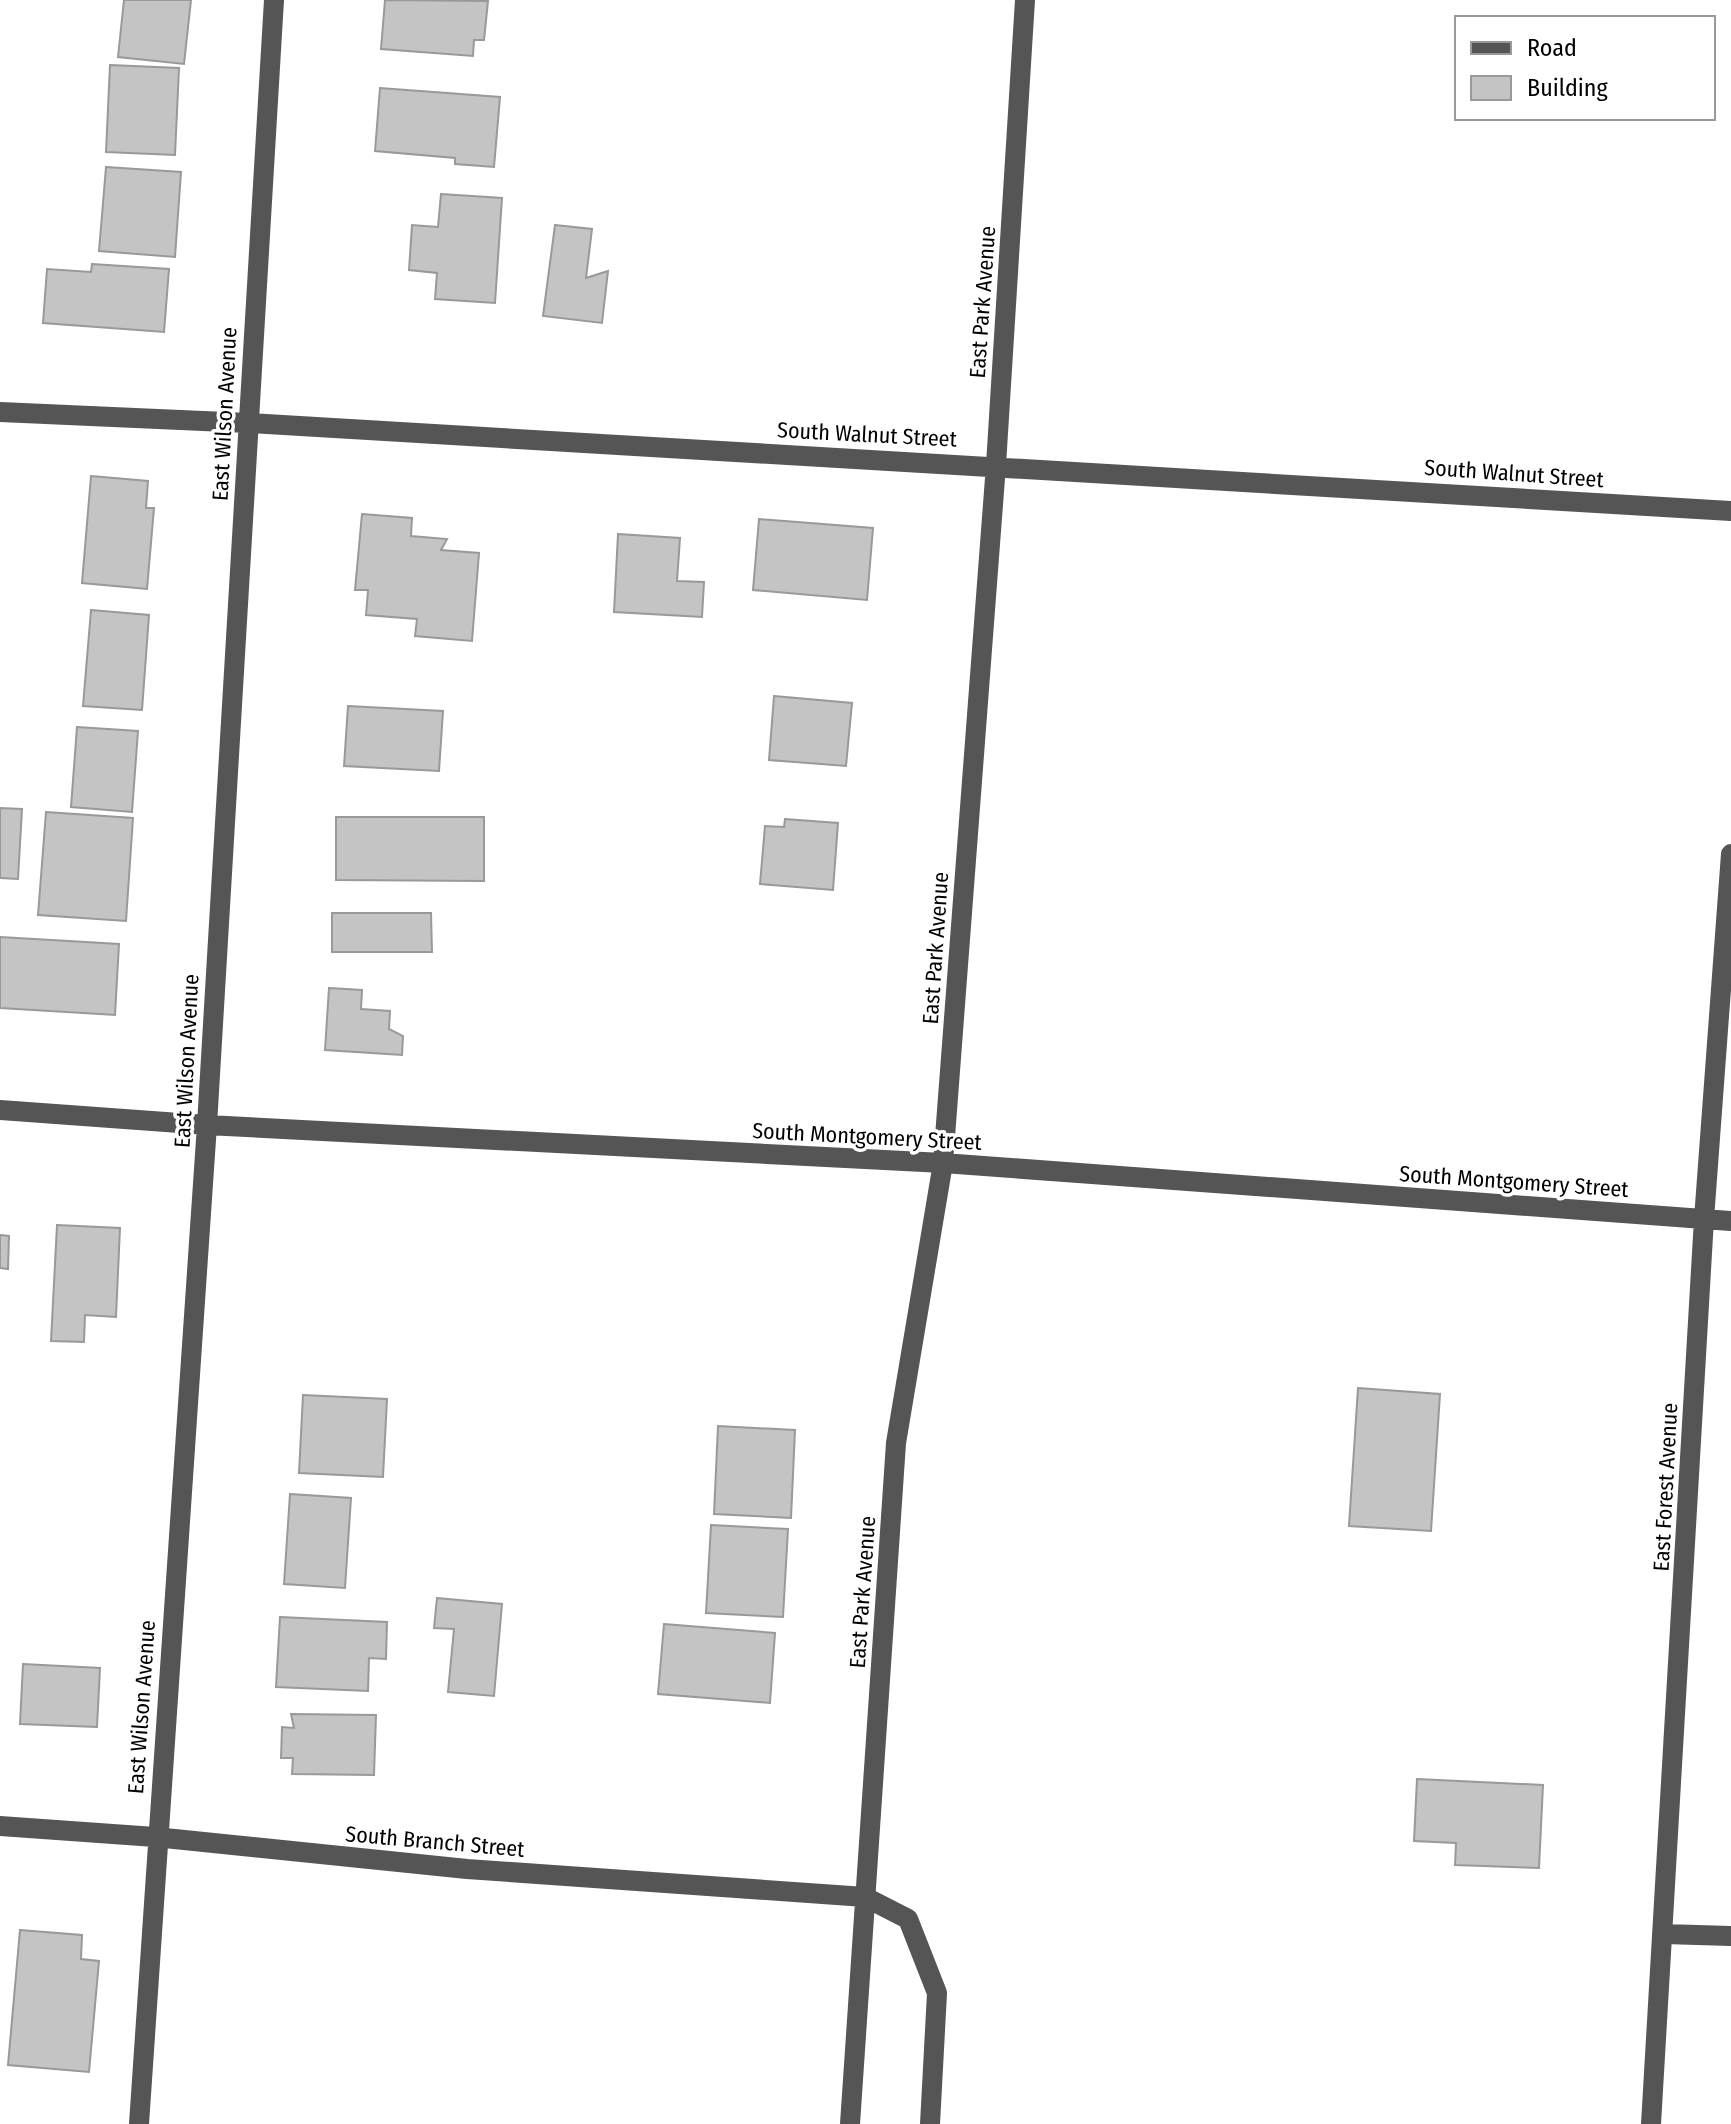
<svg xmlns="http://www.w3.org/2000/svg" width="1731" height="2124" viewBox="0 0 1731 2124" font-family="'Fira Sans Condensed',sans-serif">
  <rect width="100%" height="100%" fill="#fff"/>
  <!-- building -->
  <path fill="#c4c4c4" stroke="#999" stroke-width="2" d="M 124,0 L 191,0 L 184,64 L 118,57 Z
    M 385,0 L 488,1 L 484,40 L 474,40 L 473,56 L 381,49 Z
    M 110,65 L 179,68 L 175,155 L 106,152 Z
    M 380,88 L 500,97 L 494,167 L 455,164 L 455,158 L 375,151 Z
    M 106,167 L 181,172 L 175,257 L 99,251 Z
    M 441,194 L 502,198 L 495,303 L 435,299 L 437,273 L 409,270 L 412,225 L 438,227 Z
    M 555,225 L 592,229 L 586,278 L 608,271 L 602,323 L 543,316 Z
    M 92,264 L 169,269 L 164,332 L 43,323 L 47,269 L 91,272 Z
    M 91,476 L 148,481 L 146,508 L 154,508 L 147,589 L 82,583 Z
    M 362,514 L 412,518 L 411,536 L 447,539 L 441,550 L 479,553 L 472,641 L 415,636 L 417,619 L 366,615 L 368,590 L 355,590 Z
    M 759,519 L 873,528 L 867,600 L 753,590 Z
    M 618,534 L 680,538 L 677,581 L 704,582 L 702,617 L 614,612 Z
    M 91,610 L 149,615 L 142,710 L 83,706 Z
    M 774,696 L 852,703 L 846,766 L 769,760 Z
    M 348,706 L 443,711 L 439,771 L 344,766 Z
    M 77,727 L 138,731 L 132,812 L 71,807 Z
    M 0,808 L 22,809 L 18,879 L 0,878 Z
    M 46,812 L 133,818 L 126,921 L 38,915 Z
    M 336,817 L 484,817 L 484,881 L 336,880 Z
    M 785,819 L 838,823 L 833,890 L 760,884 L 765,826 L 784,827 Z
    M 332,913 L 431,913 L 432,952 L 332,952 Z
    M 0,937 L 119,944 L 115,1015 L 0,1008 Z
    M 329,988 L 362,990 L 361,1009 L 390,1011 L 389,1029 L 403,1036 L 402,1055 L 325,1050 Z
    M 57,1225 L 120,1228 L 116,1317 L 85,1315 L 84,1342 L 51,1341 Z
    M 0,1235 L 9,1236 L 8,1269 L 0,1268 Z
    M 1358,1388 L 1440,1394 L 1431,1531 L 1349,1526 Z
    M 303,1395 L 387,1399 L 383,1477 L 299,1473 Z
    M 718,1426 L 795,1430 L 791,1518 L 714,1514 Z
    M 290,1494 L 351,1498 L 345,1588 L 284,1584 Z
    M 711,1525 L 788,1529 L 783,1617 L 706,1613 Z
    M 437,1598 L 502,1604 L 494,1696 L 448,1692 L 454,1629 L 434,1628 Z
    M 280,1617 L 387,1622 L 386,1659 L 369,1658 L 368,1691 L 276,1687 Z
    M 664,1624 L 775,1633 L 770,1703 L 658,1694 Z
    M 23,1664 L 100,1668 L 97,1727 L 20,1724 Z
    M 291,1714 L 376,1715 L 374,1775 L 292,1774 L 293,1758 L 281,1758 L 282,1727 L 294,1728 Z
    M 1417,1779 L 1543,1785 L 1539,1868 L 1455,1865 L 1456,1843 L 1414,1841 Z
    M 20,1930 L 82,1935 L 81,1959 L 99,1961 L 89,2072 L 8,2065 Z"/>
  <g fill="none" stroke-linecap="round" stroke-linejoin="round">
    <!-- minor -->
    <path stroke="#555" stroke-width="20" d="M 0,412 L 248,423 L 1731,511
      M 0,1110 L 207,1125 L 943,1163 L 1731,1221
      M 0,1826 L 155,1837 L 467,1869 L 865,1897 L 908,1919 L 937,1993 L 930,2124
      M 1664,1934 L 1731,1936
      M 139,2124 L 207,1125 L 274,0
      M 850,2124 L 896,1443 L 943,1163 L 996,465 L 1025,0
      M 1651,2124 L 1704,1219 L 1731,854"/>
  </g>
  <g text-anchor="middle" stroke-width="7" stroke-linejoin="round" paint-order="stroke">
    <!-- street labels -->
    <g font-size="22" fill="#000" stroke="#fff">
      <text transform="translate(982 302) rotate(-86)" y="8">East Park Avenue</text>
      <text transform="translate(224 414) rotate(-87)" y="8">East Wilson Avenue</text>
      <text transform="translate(867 434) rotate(3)" y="8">South Walnut Street</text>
      <text transform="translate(1514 473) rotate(4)" y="8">South Walnut Street</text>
      <text transform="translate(935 948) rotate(-86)" y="8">East Park Avenue</text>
      <text transform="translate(186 1061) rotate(-87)" y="8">East Wilson Avenue</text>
      <text transform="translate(867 1136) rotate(3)" y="8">South Montgomery Street</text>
      <text transform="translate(1514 1181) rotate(4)" y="8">South Montgomery Street</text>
      <text transform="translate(1665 1487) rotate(-87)" y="8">East Forest Avenue</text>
      <text transform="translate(862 1592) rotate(-86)" y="8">East Park Avenue</text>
      <text transform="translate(141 1707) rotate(-86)" y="8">East Wilson Avenue</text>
      <text transform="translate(435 1841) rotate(5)" y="8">South Branch Street</text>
    </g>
  </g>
  <!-- legend -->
  <rect x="1455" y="16" width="260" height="104" fill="#ffffff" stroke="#999999" stroke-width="2"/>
  <rect x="1471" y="42" width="40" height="12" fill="#555555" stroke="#999999" stroke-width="2"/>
  <text x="1527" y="56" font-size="24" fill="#000000">Road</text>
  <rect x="1471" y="76" width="40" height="24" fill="#c4c4c4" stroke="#999999" stroke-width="2"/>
  <text x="1527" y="96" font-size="24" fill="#000000">Building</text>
</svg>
